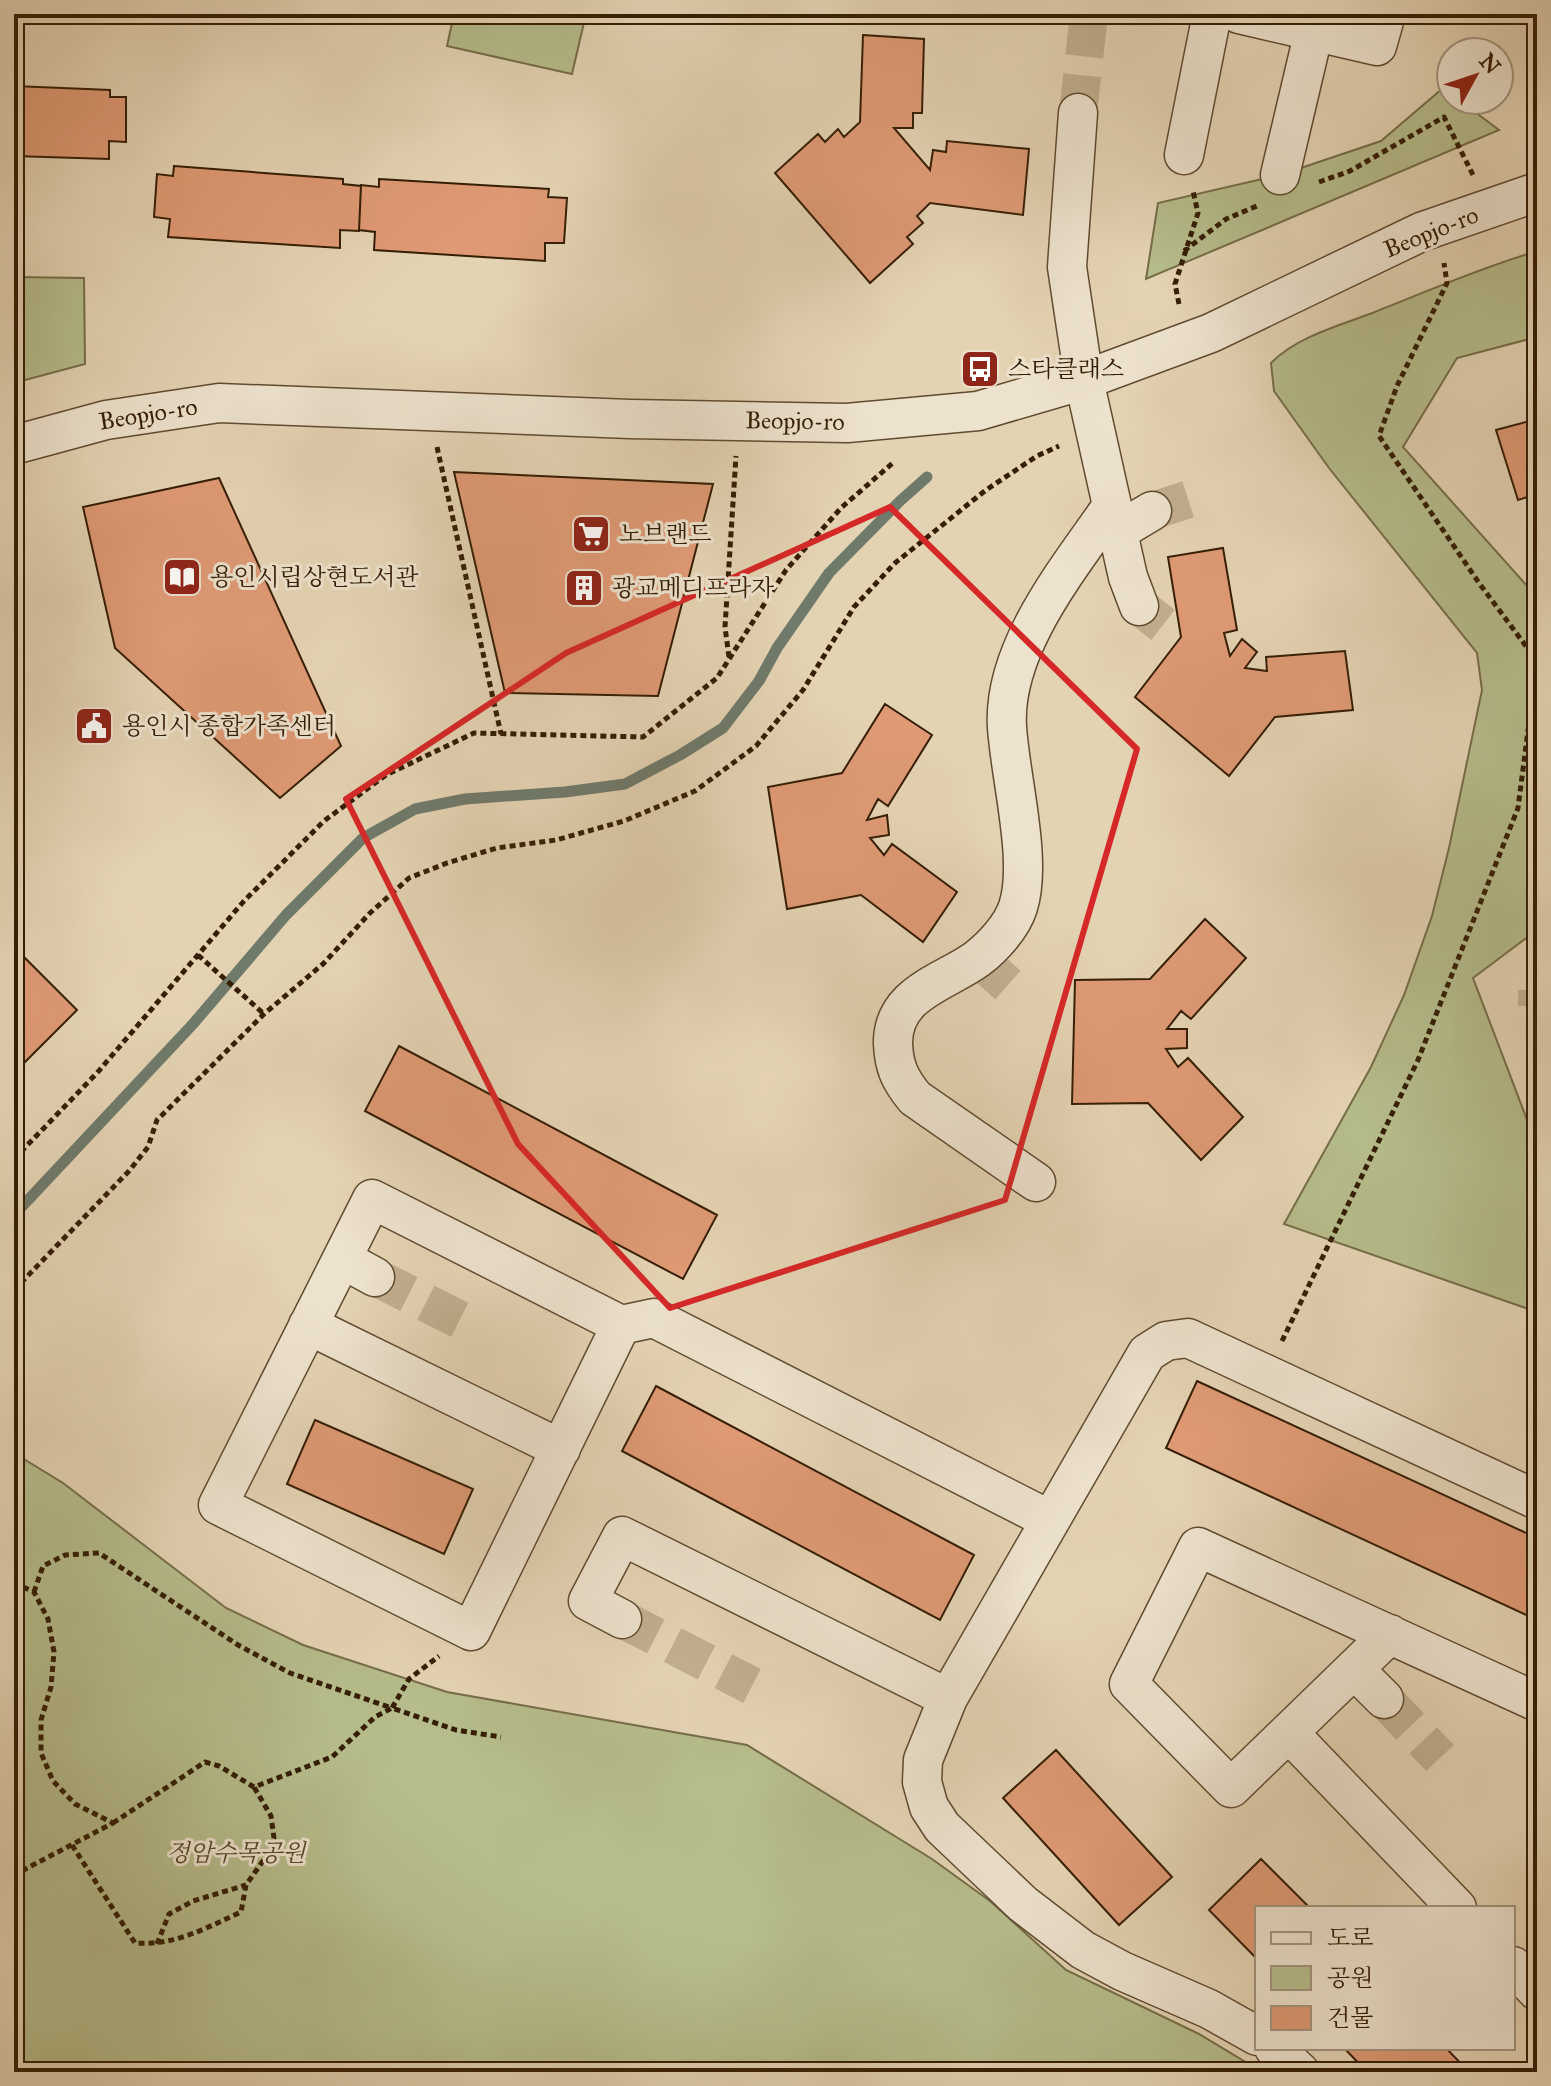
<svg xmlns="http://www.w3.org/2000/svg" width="1551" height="2086" viewBox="0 0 1551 2086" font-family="'IM FELL Great Primer','Noto Serif KR',serif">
  <rect width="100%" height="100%" fill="#e4d3b3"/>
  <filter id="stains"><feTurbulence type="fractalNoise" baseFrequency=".0025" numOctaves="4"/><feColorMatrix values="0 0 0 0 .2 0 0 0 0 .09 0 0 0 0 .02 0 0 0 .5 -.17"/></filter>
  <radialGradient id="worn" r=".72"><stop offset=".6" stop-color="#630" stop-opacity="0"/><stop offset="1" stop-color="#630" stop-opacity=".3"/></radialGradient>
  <!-- green -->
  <path fill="#b6bc8b" stroke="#766d48" stroke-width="2" d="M 454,14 L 586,14 L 572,74 L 447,46 Z
    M 1443,88 L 1451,94 L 1451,100 L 1459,100 L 1499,130 L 1146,279 L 1158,203 L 1280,175 L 1381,141 Z
    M 1537,251 L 1537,337 L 1457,358 L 1403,447 L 1537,597 L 1537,930 L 1473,978 L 1537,1146 L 1537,1312 L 1284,1224 L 1371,1067 L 1404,995 L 1432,916 L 1449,848 L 1482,690 L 1477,653 L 1329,468 L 1274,391 L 1271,363 C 1298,336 1341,325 1375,312 C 1429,290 1482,268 1537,251 Z
    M 14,277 L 84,278 L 85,364 L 14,383 Z
    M 14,1453 L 63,1483 L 226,1608 L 303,1645 L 447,1692 L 747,1745 L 932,1859 L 990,1901 L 1066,1970 L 1199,2034 L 1262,2072 L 14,2072 Z"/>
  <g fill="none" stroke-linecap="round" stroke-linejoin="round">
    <!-- stream -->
    <path stroke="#6f7a6b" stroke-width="11" d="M 14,1215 L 193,1024 L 286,915 L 363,838 L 415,809 L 465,799 L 565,792 L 625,784 L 680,755 L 723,728 L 759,681 L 777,648 L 829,573 L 900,501 L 927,477"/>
  </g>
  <!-- building -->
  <path fill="#df9a75" stroke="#351e04" stroke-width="2" d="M 863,35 L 924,39 L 922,113 L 913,113 L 913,128 L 894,128 L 930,170 L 933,150 L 946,152 L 947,141 L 1029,149 L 1023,215 L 930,203 L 917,216 L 923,223 L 907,237 L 913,244 L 870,283 L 775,173 L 818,134 L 825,142 L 838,129 L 844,137 L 860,122 Z
    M 14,86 L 110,90 L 110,97 L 126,97 L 126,142 L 109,141 L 109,159 L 14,156 Z
    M 174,166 L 343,179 L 343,184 L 361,186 L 359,231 L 340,230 L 340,248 L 168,237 L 170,219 L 154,217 L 157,174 L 173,176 Z
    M 379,179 L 549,189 L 548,197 L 567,198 L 564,243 L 545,243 L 545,261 L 374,250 L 375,232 L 359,230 L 361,185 L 379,187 Z
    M 1537,419 L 1537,494 L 1518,500 L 1496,430 Z
    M 454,472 L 713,484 L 658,696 L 505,693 Z
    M 219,478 L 341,746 L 280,798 L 115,648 L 83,507 Z
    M 1223,548 L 1237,630 L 1224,633 L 1230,656 L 1242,639 L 1257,652 L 1245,668 L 1267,671 L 1266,657 L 1345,651 L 1353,710 L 1275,717 L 1229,776 L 1135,697 L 1181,637 L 1168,557 Z
    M 885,704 L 932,735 L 888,806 L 878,799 L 867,820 L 887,815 L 889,835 L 870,838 L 884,855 L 892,844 L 957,892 L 923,942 L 861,895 L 787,909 L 768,787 L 842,773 Z
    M 1205,919 L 1246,958 L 1191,1019 L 1181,1011 L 1167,1029 L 1187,1029 L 1187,1048 L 1166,1049 L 1178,1067 L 1188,1058 L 1243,1117 L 1201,1160 L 1148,1103 L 1072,1104 L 1075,980 L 1150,979 Z
    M 14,947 L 77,1010 L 15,1072 L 14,1071 Z
    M 399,1046 L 717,1215 L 683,1279 L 365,1111 Z
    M 1197,1381 L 1537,1538 L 1537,1620 L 1166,1448 Z
    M 656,1386 L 974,1555 L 940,1620 L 622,1451 Z
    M 315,1420 L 473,1489 L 444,1554 L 287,1484 Z
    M 1056,1750 L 1172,1877 L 1119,1925 L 1003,1798 Z
    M 1261,1859 L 1310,1908 L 1257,1908 L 1257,1959 L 1209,1910 Z
    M 1344,2048 L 1446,2048 L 1469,2072 L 1367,2072 Z"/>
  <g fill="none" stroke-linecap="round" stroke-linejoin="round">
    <!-- minor-tunnel -->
    <path stroke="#c1af90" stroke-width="38" stroke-dasharray="38 19" stroke-linecap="butt" d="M 1078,113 L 1089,14
      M 1152,511 L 1189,499
      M 1139,606 L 1163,625
      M 989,968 L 1008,985
      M 1537,990 L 1537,1006
      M 375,1277 L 476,1328
      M 622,1619 L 752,1686
      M 1384,1699 L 1440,1758"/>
    <defs>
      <path id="minor" d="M 1239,14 L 1377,46 L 1386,14
        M 1078,113 L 1067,267 L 1084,380 L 1128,577 L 1139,606
        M 1184,155 L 1212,14
        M 1280,175 L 1314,31
        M 14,445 L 106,420 L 219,403 L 630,419 L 847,423 L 978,411 L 1084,380 L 1211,333 L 1421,232 L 1537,192
        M 1117,532 L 1152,511
        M 1036,1182 L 915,1098 C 900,1080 894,1067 893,1044 C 892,993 944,983 977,959 C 993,947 1012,926 1018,907 C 1033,861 1010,777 1007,727 C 1002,648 1070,567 1112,506
        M 342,1259 L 375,1277
        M 308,1325 L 561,1449
        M 621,1325 L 471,1631 L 218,1505 L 372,1199 L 621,1325 L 654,1318 L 1050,1520
        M 622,1619 L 588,1601 L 622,1536 L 948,1698
        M 1390,1634 L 1231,1788 L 1129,1684 L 1198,1547 L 1537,1702
        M 1354,1669 L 1384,1699
        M 1289,1733 L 1457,1908
        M 1513,1966 L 1537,1991
        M 1257,2036 L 1209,2009 L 1122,1971 L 1083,1950 L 1023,1904 L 942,1827 L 929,1807 L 922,1782 L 923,1760 L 948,1698 L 1147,1353 L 1166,1341 L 1188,1338 L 1537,1500
        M 1274,2048 L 1300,2072"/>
    </defs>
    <!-- minor casing -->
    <use href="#minor" stroke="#614b30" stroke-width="41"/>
    <!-- path -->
    <path stroke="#351e04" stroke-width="5" stroke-dasharray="6 4" stroke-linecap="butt" d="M 1319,182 L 1350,171 L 1444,117 L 1473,175
      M 1184,251 L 1226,219 L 1257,206
      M 1179,304 L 1175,284 L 1198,213 L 1193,191
      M 437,447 L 501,734
      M 729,657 L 725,627 L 736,456
      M 198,955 L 264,1014
      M 14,1159 L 97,1073 L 244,901 L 324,821 L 386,775 L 474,733 L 643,737 L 717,678 L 786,570 L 841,508 L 895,461
      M 14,1290 L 129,1171 L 148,1147 L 157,1120 L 264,1014 L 323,964 L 370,913 L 409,878 L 447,863 L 497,848 L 556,840 L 624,821 L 695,791 L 756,746 L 803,690 L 854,607 L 895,563 L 986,490 L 1037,456 L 1059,446
      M 1282,1341 L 1418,1060 L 1518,808 L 1537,661 L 1479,583 L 1379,436 L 1397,386 L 1447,283 L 1444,263
      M 14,1583 L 34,1592 L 48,1619 L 54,1652 L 51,1687 L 41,1720 L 41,1753 L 53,1781 L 75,1804 L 113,1823 L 14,1875
      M 34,1592 L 43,1566 L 65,1555 L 99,1553 L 238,1645 L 290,1673 L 392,1708 L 409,1679 L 439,1656
      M 113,1823 L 205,1762 L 219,1766 L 254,1787 L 332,1757 L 375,1717 L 392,1708 L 456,1730 L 501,1737
      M 72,1845 L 135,1943 C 174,1946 206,1928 241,1912 L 246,1885 L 265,1858 L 274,1838 L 271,1816 L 254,1787
      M 157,1944 L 169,1914 L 193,1901 L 246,1885"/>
    <!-- minor -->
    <use href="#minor" stroke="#ede2ce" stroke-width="38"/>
  </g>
  <!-- marked area -->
  <path fill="none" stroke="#d62828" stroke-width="6" stroke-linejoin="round" d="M 890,507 L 1137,749 L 1005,1200 L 670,1308 L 518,1144 L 346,799 L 566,653 Z"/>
  <!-- icons -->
  <defs>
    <symbol id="bus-square" viewBox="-11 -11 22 22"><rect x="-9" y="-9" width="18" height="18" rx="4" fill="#8f2418" stroke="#ede2ce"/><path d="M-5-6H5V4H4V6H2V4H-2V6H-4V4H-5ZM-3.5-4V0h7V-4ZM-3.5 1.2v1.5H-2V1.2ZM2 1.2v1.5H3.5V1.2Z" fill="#fff"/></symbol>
    <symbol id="supermarket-square" viewBox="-11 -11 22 22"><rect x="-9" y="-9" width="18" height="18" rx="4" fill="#8f2418" stroke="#ede2ce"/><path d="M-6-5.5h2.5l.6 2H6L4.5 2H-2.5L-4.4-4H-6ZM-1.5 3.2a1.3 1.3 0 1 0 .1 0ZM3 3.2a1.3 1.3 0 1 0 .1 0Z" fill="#fff"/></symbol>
    <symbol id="library-square" viewBox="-11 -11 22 22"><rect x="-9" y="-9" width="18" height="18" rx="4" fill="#8f2418" stroke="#ede2ce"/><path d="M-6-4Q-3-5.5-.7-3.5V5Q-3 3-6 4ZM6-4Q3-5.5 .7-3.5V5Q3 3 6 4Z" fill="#fff"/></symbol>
    <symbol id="building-square" viewBox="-11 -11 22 22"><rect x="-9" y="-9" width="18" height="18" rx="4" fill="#8f2418" stroke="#ede2ce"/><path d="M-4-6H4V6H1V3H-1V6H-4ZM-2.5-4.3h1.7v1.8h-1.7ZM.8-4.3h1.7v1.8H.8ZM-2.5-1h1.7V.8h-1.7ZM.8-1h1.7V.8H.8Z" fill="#fff"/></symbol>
    <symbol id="civic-square" viewBox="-11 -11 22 22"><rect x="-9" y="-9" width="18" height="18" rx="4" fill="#8f2418" stroke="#ede2ce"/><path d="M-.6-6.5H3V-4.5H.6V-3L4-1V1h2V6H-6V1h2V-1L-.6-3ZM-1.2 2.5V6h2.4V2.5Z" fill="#fff"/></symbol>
  </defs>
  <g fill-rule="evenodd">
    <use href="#bus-square" x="958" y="347" width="44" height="44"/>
    <use href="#supermarket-square" x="569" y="512" width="44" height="44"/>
    <use href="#library-square" x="160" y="555" width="44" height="44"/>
    <use href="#building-square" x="562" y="566" width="44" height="44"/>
    <use href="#civic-square" x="72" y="704" width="44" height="44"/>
  </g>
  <g text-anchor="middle" stroke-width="6" stroke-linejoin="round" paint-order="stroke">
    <!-- street labels -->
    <g font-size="24" fill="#351e04" stroke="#ede2ce">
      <text transform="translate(1431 232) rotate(-22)" y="8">Beopjo-ro</text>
      <text transform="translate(148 414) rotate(-9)" y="8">Beopjo-ro</text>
      <text transform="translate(795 421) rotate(1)" y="8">Beopjo-ro</text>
    </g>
    <!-- poi labels -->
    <g font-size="24" fill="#351e04" stroke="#ede2ce" text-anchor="start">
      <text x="1008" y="377">스타클래스</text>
      <text x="619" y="542">노브랜드</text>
      <text x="210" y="585">용인시립상현도서관</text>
      <text x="612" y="596">광교메디프라자</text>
      <text x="122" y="734">용인시 종합가족센터</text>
    </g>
    <!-- park labels -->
    <g font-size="24" font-style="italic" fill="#554626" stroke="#ede2ce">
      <text x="236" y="1861">정암수목공원</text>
    </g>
  </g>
  <!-- margin -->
  <rect width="1551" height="2086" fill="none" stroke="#e4d3b3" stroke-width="48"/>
  <rect x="16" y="16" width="1519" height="2054" fill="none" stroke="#351e04" stroke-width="4"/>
  <rect x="24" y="24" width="1503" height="2038" fill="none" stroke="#351e04" stroke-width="2"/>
  <!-- legend -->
  <rect x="1255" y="1906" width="260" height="144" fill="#ede2ce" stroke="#a3947d" stroke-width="2"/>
  <rect x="1271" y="1932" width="40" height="12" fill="#ede2ce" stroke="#a3947d" stroke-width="2"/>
  <text x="1327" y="1946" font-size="24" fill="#351e04">도로</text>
  <rect x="1271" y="1966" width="40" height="24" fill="#b6bc8b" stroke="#a3947d" stroke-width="2"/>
  <text x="1327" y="1986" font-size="24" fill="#351e04">공원</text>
  <rect x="1271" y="2006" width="40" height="24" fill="#df9a75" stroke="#a3947d" stroke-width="2"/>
  <text x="1327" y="2026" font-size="24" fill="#351e04">건물</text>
  <!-- north arrow -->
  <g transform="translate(1475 76) rotate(50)"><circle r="38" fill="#ede2ce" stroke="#a3947d" stroke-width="2"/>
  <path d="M0-6L14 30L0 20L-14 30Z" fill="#8f2418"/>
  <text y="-12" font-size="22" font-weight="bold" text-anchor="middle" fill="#351e04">N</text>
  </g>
  <rect width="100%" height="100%" filter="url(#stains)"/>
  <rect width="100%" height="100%" fill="url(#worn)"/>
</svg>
